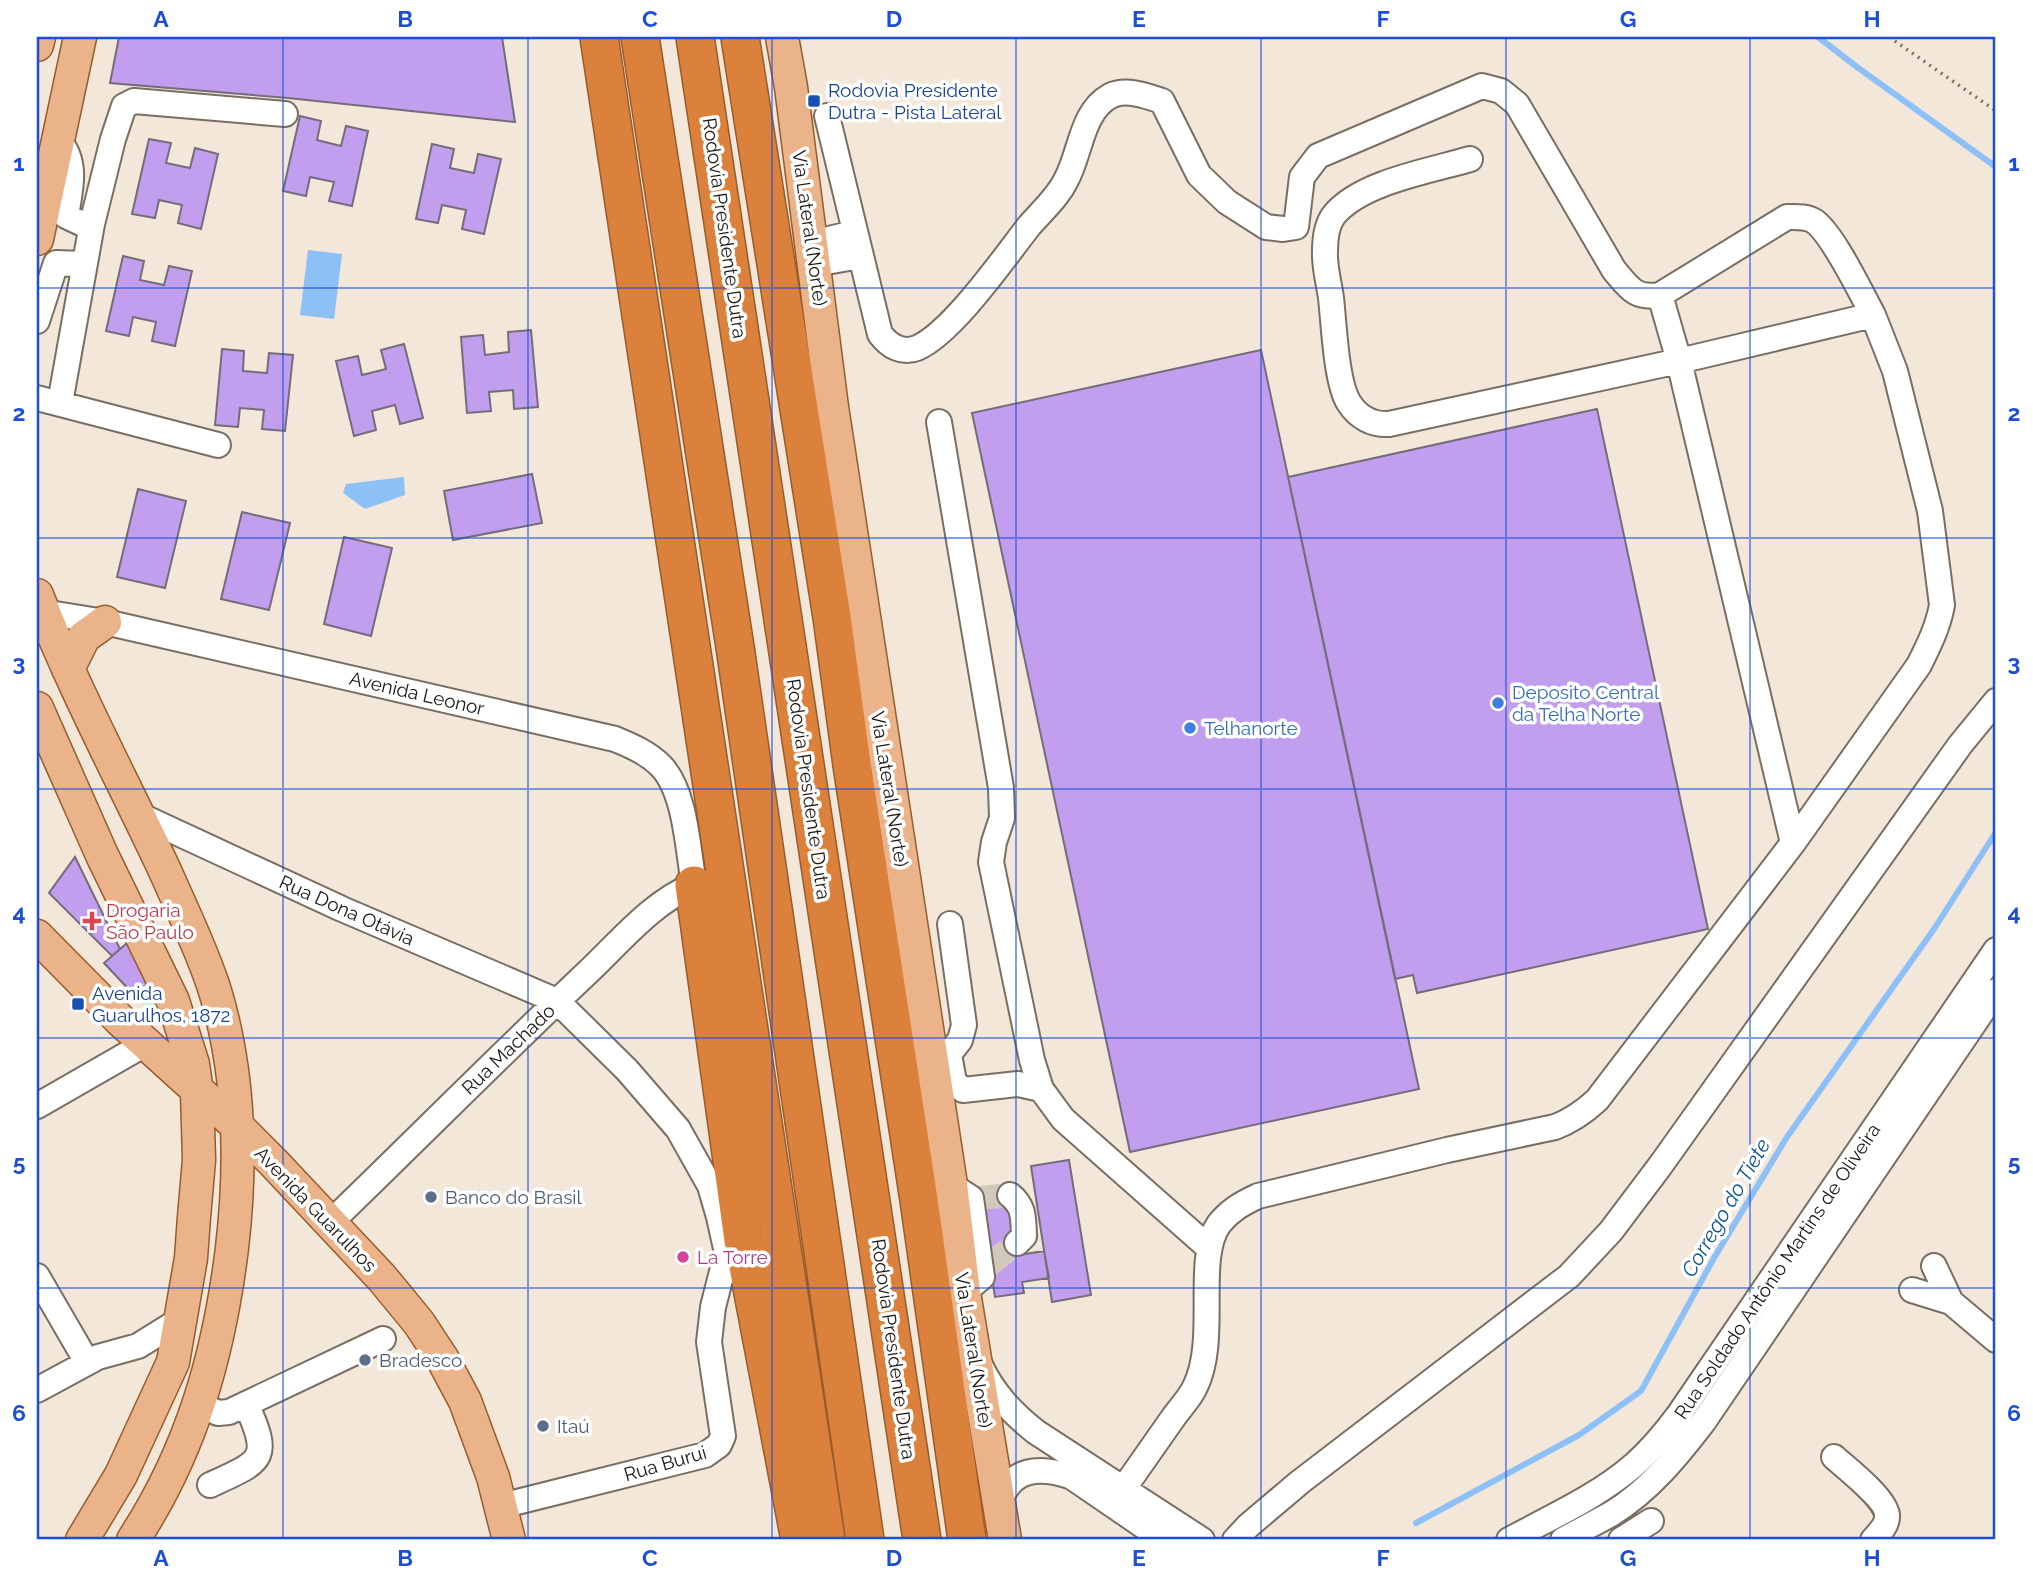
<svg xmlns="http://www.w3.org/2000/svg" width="2033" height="1577" viewBox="0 0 2033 1577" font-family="Raleway,sans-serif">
  <rect width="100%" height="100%" fill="#f3e7d9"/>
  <!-- green -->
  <path fill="#a2eebb" d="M 151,988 L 172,1036 L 139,999 L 149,997 Z"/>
  <!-- water -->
  <path fill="#8dc0f7" d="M 308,250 L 342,254 L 334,319 L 300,315 Z
    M 404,477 L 405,495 L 365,509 L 343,493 L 346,484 Z"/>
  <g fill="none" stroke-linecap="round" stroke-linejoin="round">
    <!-- stream -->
    <path stroke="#8dc0f7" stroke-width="6" d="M 1818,37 L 1857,67 L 1996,167
      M 1416,1523 L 1579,1435 L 1641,1391 L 1714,1258 L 1787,1137 L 1934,929 L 1996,832"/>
  </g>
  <!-- building -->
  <path fill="#c29eef" stroke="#736d7b" stroke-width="2" d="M 119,37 L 502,37 L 515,122 L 288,98 L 110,83 Z
    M 300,116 L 321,121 L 317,140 L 341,146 L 346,126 L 368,131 L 352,206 L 329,201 L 334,182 L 310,177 L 306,196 L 283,191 Z
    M 149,139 L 171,143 L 166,163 L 190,168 L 195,148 L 218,154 L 201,229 L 178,223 L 182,205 L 159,200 L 155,218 L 132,214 Z
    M 432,144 L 454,149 L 450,168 L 474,173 L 478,154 L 501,159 L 484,234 L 462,229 L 466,210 L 442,205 L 438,223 L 416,219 Z
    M 123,256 L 144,261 L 140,280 L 164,285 L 169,266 L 192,271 L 175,346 L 152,341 L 156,322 L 133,317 L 129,336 L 106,331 Z
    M 531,330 L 538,407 L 514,409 L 513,390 L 489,392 L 491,411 L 467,413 L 461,337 L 483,335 L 485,355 L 509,352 L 508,332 Z
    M 404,344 L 423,418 L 400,424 L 395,405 L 372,411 L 376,430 L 354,436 L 336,361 L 358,356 L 362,375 L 386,369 L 381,350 Z
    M 222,349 L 244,351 L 243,371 L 267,373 L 269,353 L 293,355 L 285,431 L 262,429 L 264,410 L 240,408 L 238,427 L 215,425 Z
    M 1261,350 L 1419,1089 L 1130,1152 L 972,413 Z
    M 1597,409 L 1708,929 L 1417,993 L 1413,975 L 1395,979 L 1288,477 Z
    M 532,474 L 542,523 L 453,540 L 444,491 Z
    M 138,489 L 186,501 L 165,588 L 117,577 Z
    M 242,512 L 290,523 L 269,610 L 221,599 Z
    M 344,537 L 392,548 L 371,636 L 324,624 Z
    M 75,857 L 120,949 L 112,956 L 49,893 Z
    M 127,943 L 151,988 L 149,997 L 145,999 L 135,996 L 104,963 Z
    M 1069,1160 L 1091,1295 L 1052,1302 L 1031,1166 Z
    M 1008,1184 L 1019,1255 L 1044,1251 L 1049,1278 L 1022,1282 L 1024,1293 L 995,1297 L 978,1189 Z"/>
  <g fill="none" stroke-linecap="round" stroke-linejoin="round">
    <!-- minor-tunnel -->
    <path stroke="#d2c8bb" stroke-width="24" stroke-dasharray="24 12" stroke-linecap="butt" d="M 979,1198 L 1010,1195
      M 989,1265 L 1017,1243"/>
    <defs>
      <path id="minor" d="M 827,116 L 880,334 C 889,346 902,354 917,348 C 952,333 1004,258 1029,226 C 1041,212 1058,197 1066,180 C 1081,153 1081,112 1110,96 C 1126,88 1147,96 1162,101 L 1199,175 L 1227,202 L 1266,227 L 1283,229 L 1296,227 L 1302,177 L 1318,156 L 1482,86 L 1501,91 L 1517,104 L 1614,270 C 1629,288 1635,299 1660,295 L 1787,217 C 1796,217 1806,216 1814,221 C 1833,234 1861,293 1873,315
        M 59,141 C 78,163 70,190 66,216 L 83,224 L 92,224
        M 812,243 L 854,233
        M 815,264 L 860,256
        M 1660,295 L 1679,361 L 1793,843
        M 37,321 L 56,263 L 84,264
        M 37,398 L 218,445
        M 60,403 L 92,224 L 113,139 L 124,106 L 134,101 L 285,114
        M 939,422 L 1001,788 L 1002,818 L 994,842 L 991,862 L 1032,1060 L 1041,1089 L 1063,1119 L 1209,1248
        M 43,612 L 105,622 L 615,739 C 632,746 648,753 661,766 C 686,792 688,851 694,885 C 652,902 619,943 587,973 C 500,1055 416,1140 330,1223
        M 139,815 L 342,909 L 557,1001 L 627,1070 L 678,1129 L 710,1186 L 719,1217 L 731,1271
        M 950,924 L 964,1025 L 960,1040 L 949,1054 L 954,1082 L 963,1090 L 1018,1084 L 1041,1089
        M 37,1106 L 145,1044
        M 951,1185 L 971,1198 L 982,1277 L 964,1292
        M 1010,1195 C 1025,1207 1023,1219 1024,1236 L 1017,1243
        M 1934,1266 L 1951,1302
        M 37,1276 L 87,1362
        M 1912,1290 L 1951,1302 L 1996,1340
        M 980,1365 C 993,1393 1012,1413 1036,1432 L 1202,1540
        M 37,1390 L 98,1357 L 138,1346 L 180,1320
        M 199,1404 L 218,1413 L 229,1412 L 383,1339
        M 1834,1457 C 1846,1468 1889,1501 1887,1517 C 1887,1526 1878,1534 1873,1540
        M 210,1485 C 262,1461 272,1460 246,1404
        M 1124,1488 C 1140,1465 1157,1441 1173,1418 C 1180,1408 1190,1398 1195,1387 C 1219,1339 1194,1259 1219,1224 C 1230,1210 1243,1203 1258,1196 L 1447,1150 L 1555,1127 C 1571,1121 1584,1112 1597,1100 L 1793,843 L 1919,665 C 1929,645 1938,627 1942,605 L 1930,511 L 1895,371 L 1873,315 L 1679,361 L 1389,424 C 1372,425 1358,417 1349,403 C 1336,383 1334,324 1331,298 C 1329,283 1324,266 1325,251 C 1325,239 1327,224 1334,215 C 1361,182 1430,171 1470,159
        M 999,1504 C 1010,1467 1040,1466 1072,1477 L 1164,1540
        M 501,1506 L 705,1455 L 719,1445 L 723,1436 L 709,1342 L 713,1307 L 727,1252
        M 1235,1540 L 1248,1526 L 1300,1482 L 1569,1276 L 1611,1231 L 1660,1166 L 1960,745 L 1996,701
        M 1509,1540 C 1551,1517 1597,1497 1634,1465 C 1651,1450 1666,1432 1680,1413 L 1996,950
        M 1563,1540 C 1579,1531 1595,1523 1611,1514 C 1649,1491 1678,1455 1704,1421 L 1996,991
        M 1621,1540 L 1651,1521"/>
      <path id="major" d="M 782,37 L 791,87 L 832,407 L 951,1185 L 964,1292 L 1005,1540
        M 37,45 L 39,37
        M 37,239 L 80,37
        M 37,595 C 74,690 123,781 166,873 C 183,912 202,950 215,991 C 240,1074 242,1162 232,1248 C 219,1354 192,1450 133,1540
        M 68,669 L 84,637 L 105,622
        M 37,708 L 102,855 L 173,1001 L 193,1064 L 197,1092 L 199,1160 L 194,1217 L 191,1258 L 173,1362 L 121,1475 L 82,1540
        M 37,936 L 120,1020 L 237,1126 L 273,1162 L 382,1278 L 419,1323 L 442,1358 L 465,1401 L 493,1477 L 509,1540"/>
      <path id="highway" d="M 599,37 L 826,1540
        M 640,37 L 735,647 L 865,1540
        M 695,37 L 922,1540
        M 740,37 L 832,617 L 852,765 L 919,1200 L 967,1540
        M 694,885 L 743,1240 L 800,1540"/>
    </defs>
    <!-- minor casing -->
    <use href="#minor" stroke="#786f62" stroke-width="28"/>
    <!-- major casing -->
    <use href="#major" stroke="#985c2c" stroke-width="35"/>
    <!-- highway casing -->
    <use href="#highway" stroke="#985c2c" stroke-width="40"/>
    <!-- path -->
    <path stroke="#7c746b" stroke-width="3.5" stroke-dasharray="2 5" stroke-linecap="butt" d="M 1889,37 L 1996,111"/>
    <!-- minor -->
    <use href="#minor" stroke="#fff" stroke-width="24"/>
    <!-- major -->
    <use href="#major" stroke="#eab389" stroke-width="32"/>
    <!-- highway -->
    <use href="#highway" stroke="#dc813b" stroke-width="37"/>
  </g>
  <!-- grid -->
  <path fill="none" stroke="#1d4ed8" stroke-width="2" stroke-opacity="0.55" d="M 283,37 L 283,1540M 528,37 L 528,1540M 772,37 L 772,1540M 1016,37 L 1016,1540M 1261,37 L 1261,1540M 1506,37 L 1506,1540M 1750,37 L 1750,1540M 37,288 L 1996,288M 37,538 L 1996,538M 37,789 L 1996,789M 37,1038 L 1996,1038M 37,1288 L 1996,1288"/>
  <!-- markers -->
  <g fill="#1a4fb4" stroke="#fff" stroke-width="2.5">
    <rect x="807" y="94" width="14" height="14" rx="3.5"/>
    <rect x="71" y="997" width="14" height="14" rx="3.5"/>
  </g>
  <g fill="#3f7fe0" stroke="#fff" stroke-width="2.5">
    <circle cx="1498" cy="703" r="7"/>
    <circle cx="1190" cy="728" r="7"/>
  </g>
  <path fill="#e0444e" stroke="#fff" stroke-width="2.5" d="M88.5 910.5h7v7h7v7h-7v7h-7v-7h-7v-7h7z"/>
  <g fill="#5c6f8a" stroke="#fff" stroke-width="2.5">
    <circle cx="431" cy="1197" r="7"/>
    <circle cx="365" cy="1360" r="7"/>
    <circle cx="543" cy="1426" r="7"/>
  </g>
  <circle fill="#d1479c" stroke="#fff" stroke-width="2.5" cx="683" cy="1257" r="7"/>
  <g text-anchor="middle" stroke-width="7" stroke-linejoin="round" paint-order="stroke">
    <!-- transit labels -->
    <g font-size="19" fill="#164399" stroke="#fff" text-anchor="start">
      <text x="828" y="97">Rodovia Presidente<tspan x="828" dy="22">Dutra - Pista Lateral</tspan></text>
      <text x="92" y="1000">Avenida<tspan x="92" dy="22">Guarulhos, 1872</tspan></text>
    </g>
    <!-- street labels -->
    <g font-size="19" fill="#1a1611" stroke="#fff">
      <text transform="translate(725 228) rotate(82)" y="7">Rodovia Presidente Dutra</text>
      <text transform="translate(810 228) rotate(82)" y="7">Via Lateral (Norte)</text>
      <text transform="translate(417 693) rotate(13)" y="7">Avenida Leonor</text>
      <text transform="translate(809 789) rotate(82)" y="7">Rodovia Presidente Dutra</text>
      <text transform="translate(890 789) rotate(81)" y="7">Via Lateral (Norte)</text>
      <text transform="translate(347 910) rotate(24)" y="7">Rua Dona Otávia</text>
      <text transform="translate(508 1049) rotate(-44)" y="7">Rua Machado</text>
      <text transform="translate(316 1209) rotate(46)" y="7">Avenida Guarulhos</text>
      <text transform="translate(1777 1271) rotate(-56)" y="7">Rua Soldado Antônio Martins de Oliveira</text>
      <text transform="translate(894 1349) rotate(82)" y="7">Rodovia Presidente Dutra</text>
      <text transform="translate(974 1350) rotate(81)" y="7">Via Lateral (Norte)</text>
      <text transform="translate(665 1463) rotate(-16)" y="7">Rua Burui</text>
    </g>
    <!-- shop labels -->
    <g font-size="19" fill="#366cbe" stroke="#fff" text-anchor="start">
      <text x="1512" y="699">Deposito Central<tspan x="1512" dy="22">da Telha Norte</tspan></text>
      <text x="1204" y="735">Telhanorte</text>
    </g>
    <!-- health labels -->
    <g font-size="19" fill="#be3a42" stroke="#fff" text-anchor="start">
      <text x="106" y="917">Drogaria<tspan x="106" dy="22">São Paulo</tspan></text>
    </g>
    <!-- service labels -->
    <g font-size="19" fill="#4e5e75" stroke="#fff" text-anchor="start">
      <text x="445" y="1204">Banco do Brasil</text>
      <text x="379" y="1367">Bradesco</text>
      <text x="557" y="1433">Itaú</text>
    </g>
    <!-- hotel labels -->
    <g font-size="19" fill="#b23c85" stroke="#fff" text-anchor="start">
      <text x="697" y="1264">La Torre</text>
    </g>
    <!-- water labels -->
    <g font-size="21" font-style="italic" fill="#08518e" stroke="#fff">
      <text transform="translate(1726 1208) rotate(-60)" y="7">Corrego do Tiete</text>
    </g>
  </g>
  <!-- border -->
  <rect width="2033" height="1577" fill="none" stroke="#ffffff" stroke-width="77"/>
  <rect x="38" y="38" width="1956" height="1500" fill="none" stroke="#1d4ed8" stroke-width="2.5"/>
  <g font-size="23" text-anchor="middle" font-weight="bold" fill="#1d4ed8">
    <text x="161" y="27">A</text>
    <text x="405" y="27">B</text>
    <text x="650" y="27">C</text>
    <text x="894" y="27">D</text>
    <text x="1139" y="27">E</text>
    <text x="1383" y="27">F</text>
    <text x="1628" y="27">G</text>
    <text x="1872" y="27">H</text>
    <text x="19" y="171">1</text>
    <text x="2014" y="171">1</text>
    <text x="19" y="421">2</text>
    <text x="2014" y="421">2</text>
    <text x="19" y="671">3</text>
    <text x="2014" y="671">3</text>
    <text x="19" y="921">4</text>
    <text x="2014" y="921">4</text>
    <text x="19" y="1171">5</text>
    <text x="2014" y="1171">5</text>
    <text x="19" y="1421">6</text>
    <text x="2014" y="1421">6</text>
    <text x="161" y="1566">A</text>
    <text x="405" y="1566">B</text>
    <text x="650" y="1566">C</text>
    <text x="894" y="1566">D</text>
    <text x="1139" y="1566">E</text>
    <text x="1383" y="1566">F</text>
    <text x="1628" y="1566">G</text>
    <text x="1872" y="1566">H</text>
  </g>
</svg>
